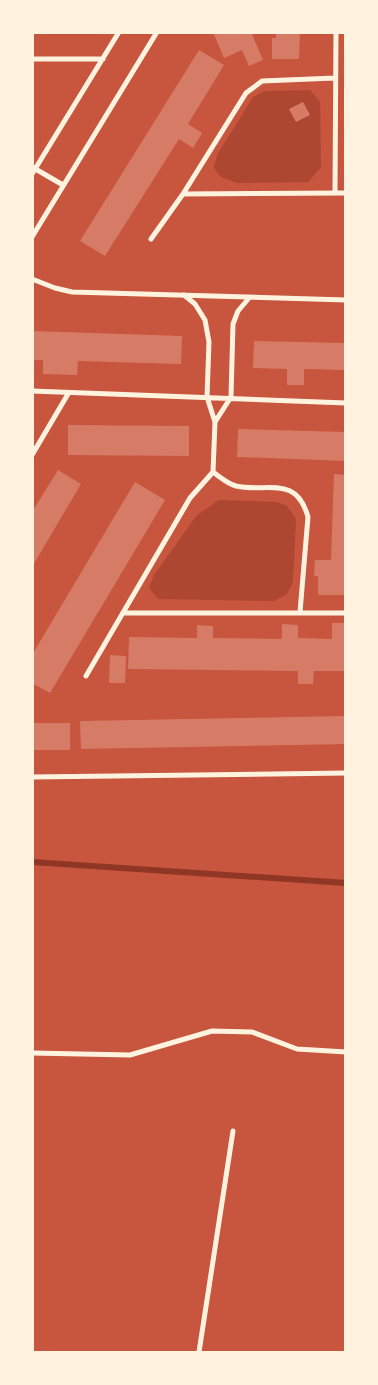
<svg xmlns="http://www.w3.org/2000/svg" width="378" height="1385" viewBox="0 0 378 1385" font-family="Jost,sans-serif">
  <rect width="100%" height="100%" fill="#c8553d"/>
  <!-- green -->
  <path fill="#ae4732" d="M 310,90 L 320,102 L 321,167 L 308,182 L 237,183 L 221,177 L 214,168 L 217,155 L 253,97 L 265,91 Z
    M 219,500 L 278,502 L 287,506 L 296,519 L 293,583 L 287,594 L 274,601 L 158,599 L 149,588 L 154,575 L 197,515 Z"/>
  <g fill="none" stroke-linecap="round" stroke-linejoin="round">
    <!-- stream -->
    <path stroke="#8f3625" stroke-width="6" d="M 32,862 L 346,883"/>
  </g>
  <!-- building -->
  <path fill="#d67c66" d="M 213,32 L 251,32 L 263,60 L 249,66 L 242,50 L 224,58 Z
    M 276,32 L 300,32 L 299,59 L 272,59 L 272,38 L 276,38 Z
    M 199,50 L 224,65 L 188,124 L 202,133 L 193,148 L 179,139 L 105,256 L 80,241 Z
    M 303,102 L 310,115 L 296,122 L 289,109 Z
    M 32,331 L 182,336 L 181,364 L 78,361 L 77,375 L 43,374 L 43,360 L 32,360 Z
    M 254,341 L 346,343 L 346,370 L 304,369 L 304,385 L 287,385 L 287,369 L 253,368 Z
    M 68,425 L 189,426 L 189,456 L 68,455 Z
    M 238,429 L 346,432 L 346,461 L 237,457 Z
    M 58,470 L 81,484 L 32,567 L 32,512 Z
    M 334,474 L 346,475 L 346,595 L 318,595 L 318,576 L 314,576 L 315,560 L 331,560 Z
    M 135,482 L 165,500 L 50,693 L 32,683 L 32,655 Z
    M 332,623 L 346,623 L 346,671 L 314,671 L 313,684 L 298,684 L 298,671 L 128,669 L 129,637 L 197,638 L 197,625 L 213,626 L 213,638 L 282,639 L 282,624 L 298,625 L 298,638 L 332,639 Z
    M 110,655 L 126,656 L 125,683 L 109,683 Z
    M 346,716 L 346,744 L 81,749 L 80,721 Z
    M 32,723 L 70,723 L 70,750 L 32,750 Z"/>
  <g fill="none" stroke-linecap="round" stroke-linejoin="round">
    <!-- minor -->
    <path stroke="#fff3e0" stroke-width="5" d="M 32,59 L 103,59
      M 32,167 L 63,185
      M 32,174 L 119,32
      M 335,192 L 336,32
      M 183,194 L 346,193
      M 32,237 L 157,32
      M 151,239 L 183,194 L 246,93 L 262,81 L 335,78
      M 32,279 L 55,288 L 72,292 L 346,300
      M 32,391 L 346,403
      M 215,422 L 231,397 L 233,324 L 238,311 L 249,298
      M 32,455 L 68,394
      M 213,472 C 220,477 228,484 236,486 C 267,493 296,474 308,517 L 300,612
      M 123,613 L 346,613
      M 86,676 L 190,498 L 213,472 L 215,422 L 207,397 L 209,342 L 205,320 L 195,304 L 184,295
      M 32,777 L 346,773
      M 32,1053 L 130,1055 L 212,1031 L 252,1032 L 297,1049 L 346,1052
      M 199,1352 L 233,1131"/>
  </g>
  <!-- border -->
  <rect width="378" height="1385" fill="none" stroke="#fff3e0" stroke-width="68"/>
</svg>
